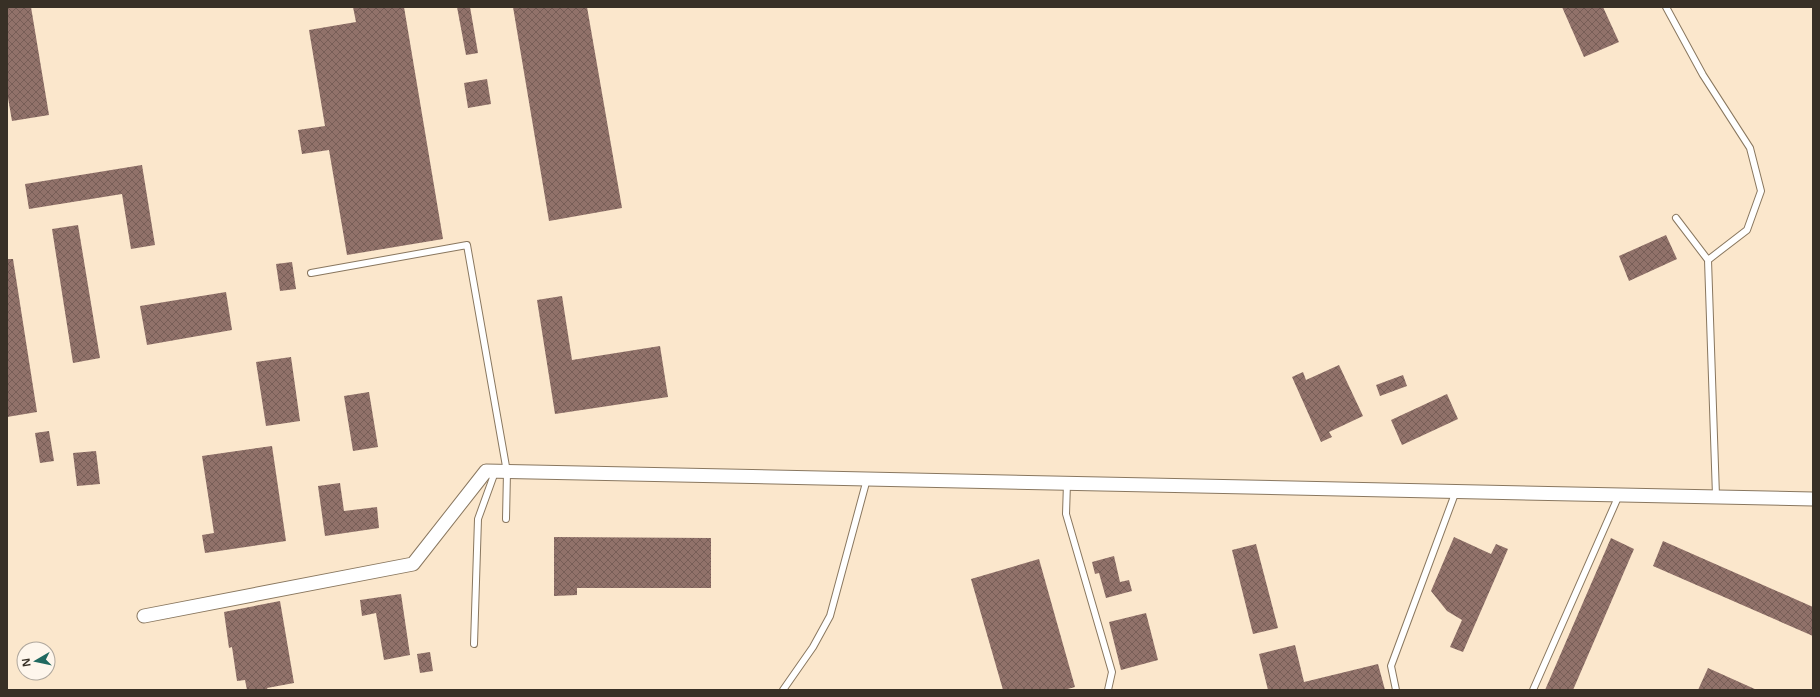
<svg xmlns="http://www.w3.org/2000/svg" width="1820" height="697" viewBox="0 0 1820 697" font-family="'Noto Sans',sans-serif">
  <defs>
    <pattern id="building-cross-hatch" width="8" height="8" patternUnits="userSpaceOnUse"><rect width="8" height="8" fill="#91726a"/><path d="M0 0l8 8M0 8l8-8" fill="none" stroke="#775e57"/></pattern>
  </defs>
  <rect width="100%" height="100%" fill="#fbe7cc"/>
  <!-- building -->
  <path fill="url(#building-cross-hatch)" d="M 7,7 L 31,7 L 49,115 L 12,121 L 7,92 Z
    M 353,7 L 404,7 L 443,239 L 347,255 L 329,150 L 302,154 L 298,130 L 325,126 L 309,30 L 356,22 Z
    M 457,7 L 470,7 L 478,53 L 466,55 Z
    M 513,7 L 587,7 L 622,208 L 549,221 Z
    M 1562,7 L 1603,7 L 1619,42 L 1584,57 Z
    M 487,79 L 491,104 L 468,108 L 464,83 Z
    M 142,165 L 155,245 L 131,249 L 122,194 L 29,209 L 25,184 Z
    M 78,225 L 100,358 L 73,363 L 52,229 Z
    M 1666,235 L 1677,259 L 1629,281 L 1619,256 Z
    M 7,259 L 13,259 L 37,412 L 7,417 Z
    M 292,262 L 296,289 L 280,291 L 276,264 Z
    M 226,292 L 232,330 L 147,345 L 140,306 Z
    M 562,296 L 572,360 L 660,346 L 668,397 L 555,414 L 537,300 Z
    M 291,357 L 300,421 L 266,426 L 256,362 Z
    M 1339,365 L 1363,416 L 1329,432 L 1332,437 L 1321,442 L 1292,377 L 1303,372 L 1306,380 Z
    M 1403,375 L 1407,386 L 1380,396 L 1376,385 Z
    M 369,392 L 378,447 L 353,451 L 344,396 Z
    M 1447,394 L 1458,419 L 1402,445 L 1391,420 Z
    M 49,431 L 54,461 L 40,463 L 35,433 Z
    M 272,446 L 286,541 L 205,553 L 202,535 L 214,533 L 202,456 Z
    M 96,451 L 100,484 L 77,486 L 73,453 Z
    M 340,483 L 344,511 L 377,507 L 379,528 L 325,536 L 318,486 Z
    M 554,537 L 711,538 L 711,588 L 577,588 L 577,595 L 554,596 Z
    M 1454,537 L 1491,554 L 1496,544 L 1508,549 L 1463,652 L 1450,647 L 1462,620 L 1447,611 L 1431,591 Z
    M 1611,538 L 1634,549 L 1573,690 L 1545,690 Z
    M 1663,541 L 1813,607 L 1813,636 L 1653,566 Z
    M 1256,544 L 1278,628 L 1253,634 L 1232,550 Z
    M 1114,556 L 1120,582 L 1129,580 L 1132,591 L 1106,598 L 1099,573 L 1095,574 L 1092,562 Z
    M 1039,559 L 1075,687 L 1064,690 L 1003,690 L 971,579 Z
    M 401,594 L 410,655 L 384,660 L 376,613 L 362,616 L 360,600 Z
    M 280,601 L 294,683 L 267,688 L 268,690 L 247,690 L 245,680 L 237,681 L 232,647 L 229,648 L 224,612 Z
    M 1146,613 L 1158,660 L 1121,670 L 1109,622 Z
    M 1295,645 L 1304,682 L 1378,664 L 1385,690 L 1268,690 L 1259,654 Z
    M 430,652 L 433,671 L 420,673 L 417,654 Z
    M 1708,668 L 1757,690 L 1698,690 Z"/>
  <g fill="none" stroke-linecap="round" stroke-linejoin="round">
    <defs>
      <path id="lane" d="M 1666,7 L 1703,75 L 1750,148 L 1761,191 L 1747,230 L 1708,260
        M 1676,218 L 1708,260 L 1716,496
        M 311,273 L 467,245 L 507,472 L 506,519
        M 1067,483 L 1066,514 L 1112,672 L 1108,690
        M 474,644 L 478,519 L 495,472
        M 783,690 L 813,647 L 830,616 L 867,479
        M 1396,690 L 1391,666 L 1456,491
        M 1533,690 L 1619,495"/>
      <path id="street" d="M 144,616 L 413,564 L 486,471 L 1813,499"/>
    </defs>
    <!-- lane casing -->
    <use href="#lane" stroke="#89775f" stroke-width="8"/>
    <!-- street casing -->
    <use href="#street" stroke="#89775f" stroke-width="15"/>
    <!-- lane -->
    <use href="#lane" stroke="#fff" stroke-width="6"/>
    <!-- street -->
    <use href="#street" stroke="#fff" stroke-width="13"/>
  </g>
  <!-- border -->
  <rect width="1820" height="697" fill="none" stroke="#383026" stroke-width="16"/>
  <!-- north arrow -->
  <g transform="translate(36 661) rotate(261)"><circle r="19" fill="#fef6ec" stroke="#afa79d"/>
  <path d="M0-3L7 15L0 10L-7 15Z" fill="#206960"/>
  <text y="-6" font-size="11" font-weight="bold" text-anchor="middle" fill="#383026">N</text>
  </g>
</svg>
